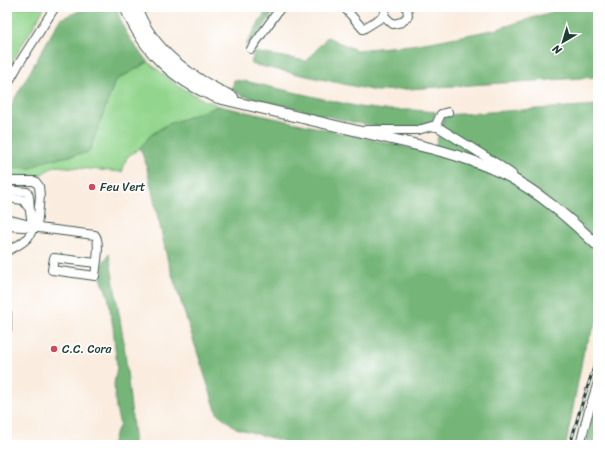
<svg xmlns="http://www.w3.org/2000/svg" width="605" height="452" viewBox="0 0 605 452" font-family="Sriracha,sans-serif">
  <rect width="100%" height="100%" fill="#fff"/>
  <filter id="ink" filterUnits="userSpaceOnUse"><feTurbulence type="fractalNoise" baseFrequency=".025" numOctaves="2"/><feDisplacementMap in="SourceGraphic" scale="8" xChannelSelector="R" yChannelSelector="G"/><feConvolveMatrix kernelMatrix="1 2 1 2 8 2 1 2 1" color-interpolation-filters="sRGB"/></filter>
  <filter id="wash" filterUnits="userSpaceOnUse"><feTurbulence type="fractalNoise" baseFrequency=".012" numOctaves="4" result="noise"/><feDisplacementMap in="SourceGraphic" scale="16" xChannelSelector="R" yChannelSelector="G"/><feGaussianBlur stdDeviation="0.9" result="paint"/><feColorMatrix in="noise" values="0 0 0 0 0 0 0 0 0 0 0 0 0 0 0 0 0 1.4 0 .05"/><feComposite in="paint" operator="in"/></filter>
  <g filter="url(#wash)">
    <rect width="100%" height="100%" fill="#faede0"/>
    <!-- green -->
    <path fill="#92d58d" stroke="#588960" d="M 23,7 L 45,7 L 7,70 L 7,13 Z
      M 148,62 L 178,86 L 204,100 L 219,106 L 166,125 L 151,135 L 140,148 L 127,157 L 122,172 L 55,166 L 38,176 L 7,176 L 7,167 L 32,168 L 41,162 L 89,152 L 115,81 Z"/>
    <!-- forest -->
    <path fill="#75b678" stroke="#4a7a56" d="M 89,7 L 110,7 L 117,10 C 124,33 133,44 148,62 L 115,81 L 89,152 L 41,162 L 32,168 L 7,167 L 7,112 L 60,19 Z
      M 269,7 L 277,7 L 256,38 L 245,46 C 253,33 260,20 269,7 Z
      M 567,7 L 598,7 L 598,77 L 376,91 L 251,64 L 254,52 L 307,61 L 327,37 L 356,50 L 411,45 L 436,41 L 497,29 Z
      M 234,80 L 249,82 L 359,107 L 386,110 L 414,110 L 436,112 L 432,121 L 421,127 L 394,128 L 356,123 L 244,96 L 232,90 Z
      M 598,105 L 598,319 L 584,350 L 566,445 L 296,445 L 236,428 L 217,413 L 168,262 L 146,164 L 140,148 L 151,135 L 166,125 L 219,106 L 433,153 L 445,115 Z
      M 109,254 L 124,343 L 135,445 L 112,445 L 115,434 L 120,425 L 116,409 L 114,384 L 117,367 L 113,327 L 108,296 L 101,278 L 104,261 Z
      M 598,394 L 598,445 L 586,445 Z"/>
  </g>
  <g filter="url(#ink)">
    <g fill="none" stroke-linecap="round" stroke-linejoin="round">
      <defs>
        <path id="minor" d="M 344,7 L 363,29 L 384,16 L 386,7
          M 384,16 L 393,24 L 402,22 L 408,16 L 407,7
          M 251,49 L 281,7
          M 7,85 L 20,62 L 55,7
          M 435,127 L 441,114 L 448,112
          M 366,130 L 418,130 L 432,126 L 438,127 L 499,165 L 512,174
          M 7,181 L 35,181 L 39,186 L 40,196 L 37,227
          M 7,190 L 27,192 C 31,197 29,204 30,210 C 30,215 32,220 32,226 C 33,239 17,246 7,251
          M 7,198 L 23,200 L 29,208
          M 7,219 L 26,224
          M 7,226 L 39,228 L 95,235 C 101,242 96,266 95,276 L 52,270 L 54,258 L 96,263
          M 7,313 L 7,329
          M 580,445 L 587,417 L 598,382"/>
        <path id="major" d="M 125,7 C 144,52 173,80 218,98 C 273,111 328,124 383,137 C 423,146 464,155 502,173 C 538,191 569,218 598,246
          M 136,7 C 152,50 191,79 233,97"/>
      </defs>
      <!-- minor casing -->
      <use href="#minor" stroke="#40574e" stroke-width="10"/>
      <!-- major casing -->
      <use href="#major" stroke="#40574e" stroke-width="12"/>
      <!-- minor -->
      <use href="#minor" stroke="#fff" stroke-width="8"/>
      <!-- major -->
      <use href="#major" stroke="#fff" stroke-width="10"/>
      <defs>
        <path id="rail" d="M 570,445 L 580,410 L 598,355"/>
      </defs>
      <!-- rail casing -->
      <use href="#rail" stroke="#1f3d34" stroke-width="3"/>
      <!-- rail -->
      <use href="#rail" stroke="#fff" stroke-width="1.5" stroke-dasharray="4.5" stroke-linecap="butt"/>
    </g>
  </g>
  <!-- markers -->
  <g fill="#d1495b" stroke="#fff" stroke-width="1.5">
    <circle cx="92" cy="187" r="4"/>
    <circle cx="54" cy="349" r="4"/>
  </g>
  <g text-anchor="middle" stroke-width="3.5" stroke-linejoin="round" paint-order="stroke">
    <!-- poi labels -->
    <g font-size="12" fill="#1f3d34" stroke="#fff" text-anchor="start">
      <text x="100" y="191">Feu Vert</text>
      <text x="62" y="353">C.C. Cora</text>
    </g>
  </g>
  <!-- margin -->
  <rect width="605" height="452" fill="none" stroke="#fff" stroke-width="24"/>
  <!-- north arrow -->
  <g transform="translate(563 42) rotate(218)" stroke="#ffffff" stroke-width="3" paint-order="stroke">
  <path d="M0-3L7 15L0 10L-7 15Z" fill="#1f3d34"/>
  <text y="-6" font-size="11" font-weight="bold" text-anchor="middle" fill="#1f3d34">N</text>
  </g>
</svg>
